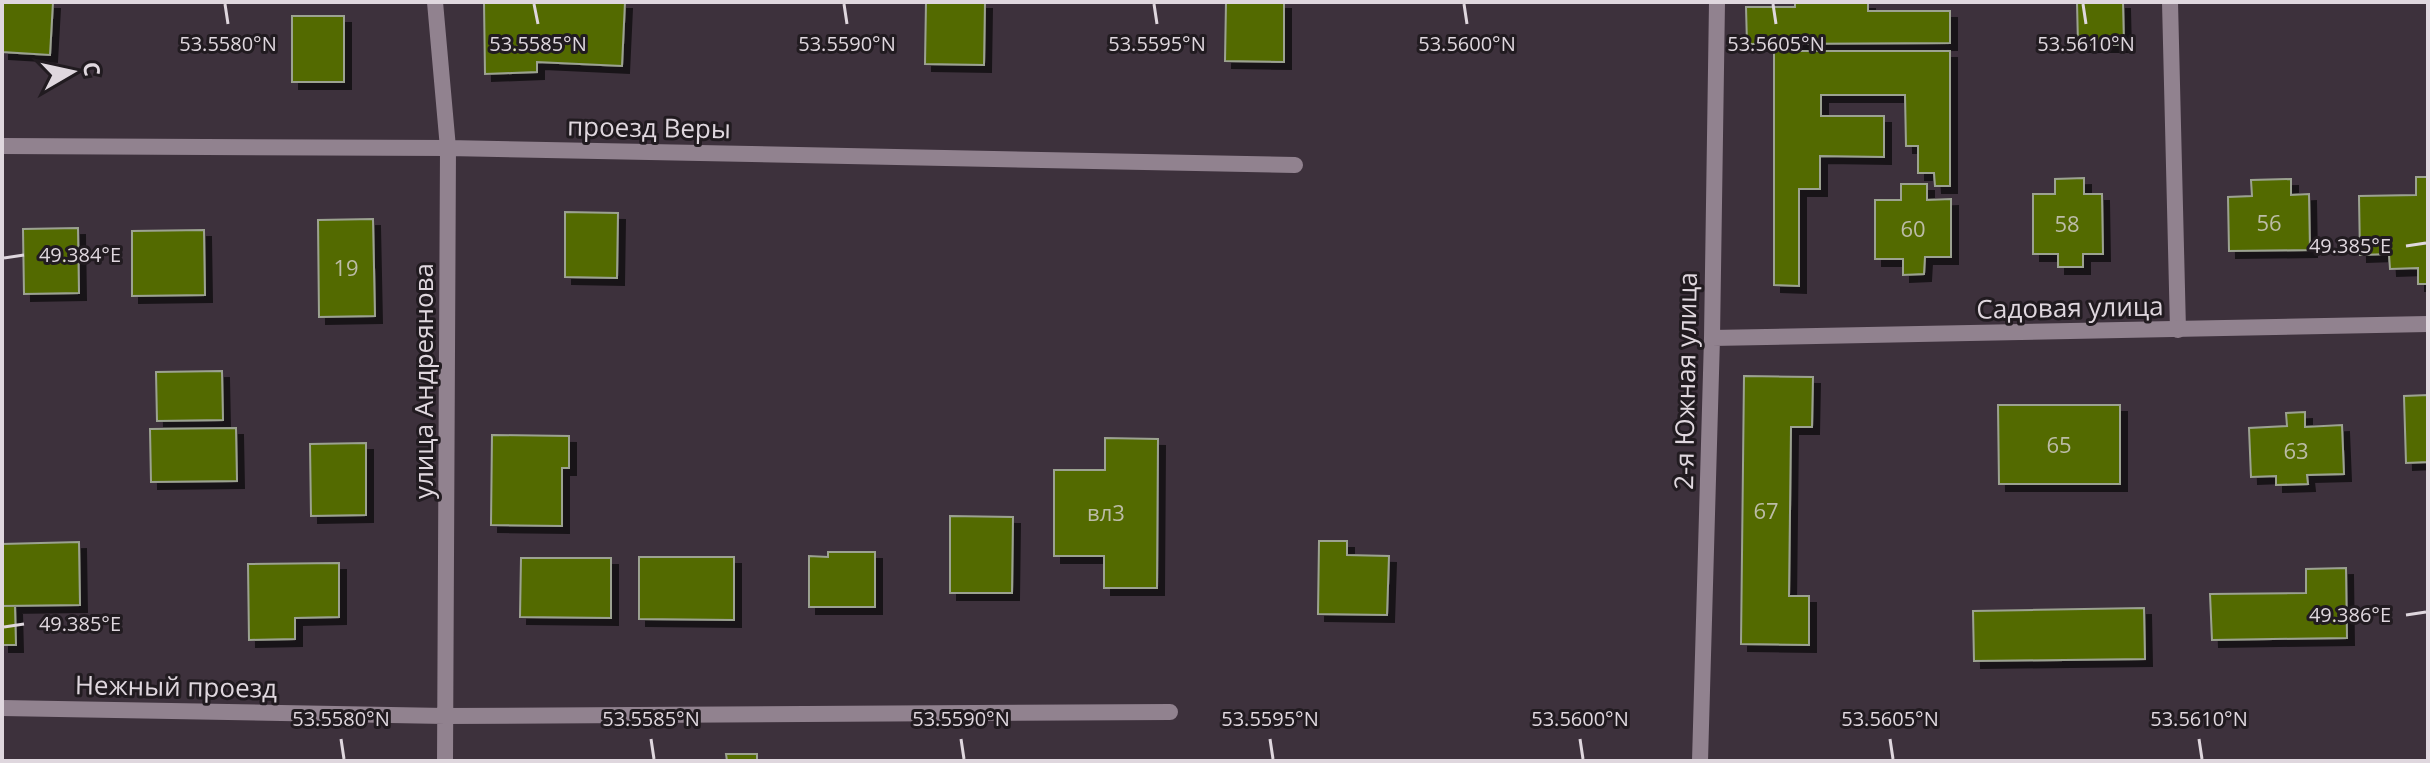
<svg xmlns="http://www.w3.org/2000/svg" width="2430" height="763" viewBox="0 0 2430 763" font-family="'Open Sans',sans-serif">
  <defs>
    <filter id="shadow"><feDropShadow dx="7" dy="7" stdDeviation="0" flood-color="#0009"/></filter>
  </defs>
  <rect width="100%" height="100%" fill="#3d313c"/>
  <!-- building -->
  <path fill="#526a03" stroke="#9ca291" stroke-width="2" filter="url(#shadow)" d="M 2,2 L 53,2 L 50,55 L 2,52 Z
    M 484,2 L 625,2 L 622,66 L 537,62 L 537,72 L 485,74 Z
    M 926,2 L 985,2 L 984,65 L 925,64 Z
    M 1226,2 L 1284,2 L 1284,62 L 1225,61 Z
    M 1795,2 L 1868,2 L 1868,11 L 1950,11 L 1950,43 L 1747,44 L 1746,7 L 1795,7 Z
    M 2077,2 L 2123,2 L 2124,45 L 2078,45 Z
    M 292,16 L 344,16 L 344,82 L 292,82 Z
    M 1774,51 L 1950,51 L 1950,186 L 1935,186 L 1934,173 L 1918,173 L 1918,146 L 1906,146 L 1905,95 L 1821,95 L 1821,116 L 1884,116 L 1884,157 L 1820,156 L 1820,189 L 1799,189 L 1799,286 L 1774,285 Z
    M 2416,177 L 2428,177 L 2428,284 L 2418,284 L 2418,268 L 2390,269 L 2389,254 L 2360,255 L 2359,196 L 2416,195 Z
    M 2084,178 L 2084,194 L 2102,194 L 2103,254 L 2083,254 L 2083,267 L 2058,267 L 2058,254 L 2033,254 L 2033,194 L 2055,194 L 2055,179 Z
    M 2291,179 L 2291,195 L 2309,194 L 2310,250 L 2229,251 L 2228,197 L 2252,196 L 2251,180 Z
    M 1901,184 L 1927,184 L 1927,200 L 1951,199 L 1951,257 L 1925,257 L 1924,274 L 1903,275 L 1903,259 L 1875,259 L 1875,200 L 1901,200 Z
    M 565,212 L 618,213 L 617,278 L 565,277 Z
    M 373,219 L 375,316 L 319,317 L 318,220 Z
    M 78,228 L 79,293 L 24,294 L 23,229 Z
    M 204,230 L 205,295 L 132,296 L 132,231 Z
    M 222,371 L 223,420 L 157,421 L 156,372 Z
    M 1744,376 L 1813,377 L 1812,427 L 1791,427 L 1789,596 L 1809,596 L 1809,645 L 1741,644 Z
    M 2428,395 L 2428,462 L 2406,463 L 2404,396 Z
    M 1998,405 L 2120,405 L 2120,484 L 1999,484 Z
    M 2305,412 L 2305,427 L 2342,425 L 2344,474 L 2307,475 L 2308,484 L 2276,485 L 2276,476 L 2251,477 L 2249,428 L 2287,426 L 2286,413 Z
    M 236,428 L 237,481 L 151,482 L 150,429 Z
    M 492,435 L 569,436 L 569,468 L 562,468 L 562,526 L 491,525 Z
    M 1105,438 L 1158,439 L 1157,588 L 1104,588 L 1104,556 L 1054,556 L 1054,470 L 1105,470 Z
    M 366,443 L 366,515 L 311,516 L 310,444 Z
    M 950,516 L 1013,517 L 1012,593 L 950,593 Z
    M 1319,541 L 1347,541 L 1347,555 L 1389,556 L 1387,615 L 1318,614 Z
    M 79,542 L 80,605 L 2,606 L 2,544 Z
    M 828,552 L 875,552 L 875,607 L 809,607 L 809,556 L 828,557 Z
    M 639,557 L 734,557 L 734,620 L 639,619 Z
    M 521,558 L 611,558 L 611,618 L 520,617 Z
    M 339,563 L 339,617 L 295,618 L 295,639 L 249,640 L 248,564 Z
    M 2346,568 L 2347,638 L 2212,640 L 2210,594 L 2306,593 L 2306,569 Z
    M 2,606 L 15,606 L 16,645 L 2,645 Z
    M 2144,608 L 2145,659 L 1974,661 L 1973,611 Z
    M 726,754 L 757,754 L 757,761 L 727,761 Z"/>
  <g fill="none" stroke-linecap="round" stroke-linejoin="round">
    <!-- lane -->
    <path stroke="#91828f" stroke-width="16" d="M 2170,2 L 2178,330"/>
    <!-- street -->
    <path stroke="#91828f" stroke-width="16" d="M 435,2 L 448,148 L 445,761
      M 2,146 L 448,148 L 1295,165
      M 1712,338 L 2428,324
      M 2,708 L 445,716 L 1170,712
      M 1700,761 L 1712,338 L 1717,2"/>
  </g>
  <!-- ticks -->
  <path fill="none" stroke="#dfd7de" stroke-width="3" d="M 225,4 L 228,24M 534,4 L 538,24M 844,4 L 847,24M 1154,4 L 1157,24M 1464,4 L 1467,24M 1773,4 L 1776,24M 2083,4 L 2086,24M 2406,246 L 2426,243M 4,258 L 24,255M 2406,615 L 2426,612M 4,627 L 24,624M 341,739 L 344,759M 651,739 L 654,759M 961,739 L 964,759M 1270,739 L 1273,759M 1580,739 L 1583,759M 1890,739 L 1893,759M 2199,739 L 2202,759"/>
  <g text-anchor="middle" stroke-width="6" stroke-linejoin="round" paint-order="stroke">
    <!-- number labels -->
    <g font-size="22" fill="#bcbca7">
      <text x="2269" y="231">56</text>
      <text x="2067" y="232">58</text>
      <text x="1913" y="237">60</text>
      <text x="346" y="276">19</text>
      <text x="2059" y="453">65</text>
      <text x="2296" y="459">63</text>
      <text x="1766" y="519">67</text>
      <text x="1106" y="521">вл3</text>
    </g>
    <!-- street labels -->
    <g font-size="26" fill="#dfd7de" stroke="#211b20">
      <text transform="translate(649 128) rotate(1)" y="9">проезд Веры</text>
      <text transform="translate(2070 308) rotate(-1)" y="9">Садовая улица</text>
      <text transform="translate(424 381) rotate(-90)" y="9">улица Андреянова</text>
      <text transform="translate(1686 381) rotate(-89)" y="9">2-я Южная улица</text>
      <text transform="translate(176 687) rotate(1)" y="9">Нежный проезд</text>
    </g>
  </g>
  <g font-size="20" text-anchor="middle" fill="#dfd7de" stroke="#211b20" stroke-width="6" stroke-linejoin="round" paint-order="stroke">
    <text x="228" y="51">53.5580°N</text>
    <text x="538" y="51">53.5585°N</text>
    <text x="847" y="51">53.5590°N</text>
    <text x="1157" y="51">53.5595°N</text>
    <text x="1467" y="51">53.5600°N</text>
    <text x="1776" y="51">53.5605°N</text>
    <text x="2086" y="51">53.5610°N</text>
    <text x="2350" y="253">49.385°E</text>
    <text x="80" y="262">49.384°E</text>
    <text x="2350" y="622">49.386°E</text>
    <text x="80" y="631">49.385°E</text>
    <text x="341" y="726">53.5580°N</text>
    <text x="651" y="726">53.5585°N</text>
    <text x="961" y="726">53.5590°N</text>
    <text x="1270" y="726">53.5595°N</text>
    <text x="1580" y="726">53.5600°N</text>
    <text x="1890" y="726">53.5605°N</text>
    <text x="2199" y="726">53.5610°N</text>
  </g>
  <!-- border -->
  <rect width="2430" height="763" fill="none" stroke="#dfd7de" stroke-width="8"/>
  <!-- north arrow -->
  <g transform="translate(72 72) rotate(81)" stroke="#211b20" stroke-width="6" paint-order="stroke">
  <path d="M0-6L14 30L0 20L-14 30Z" fill="#dfd7de"/>
  <text y="-12" font-size="22" font-weight="bold" text-anchor="middle" fill="#dfd7de">С</text>
  </g>
</svg>
